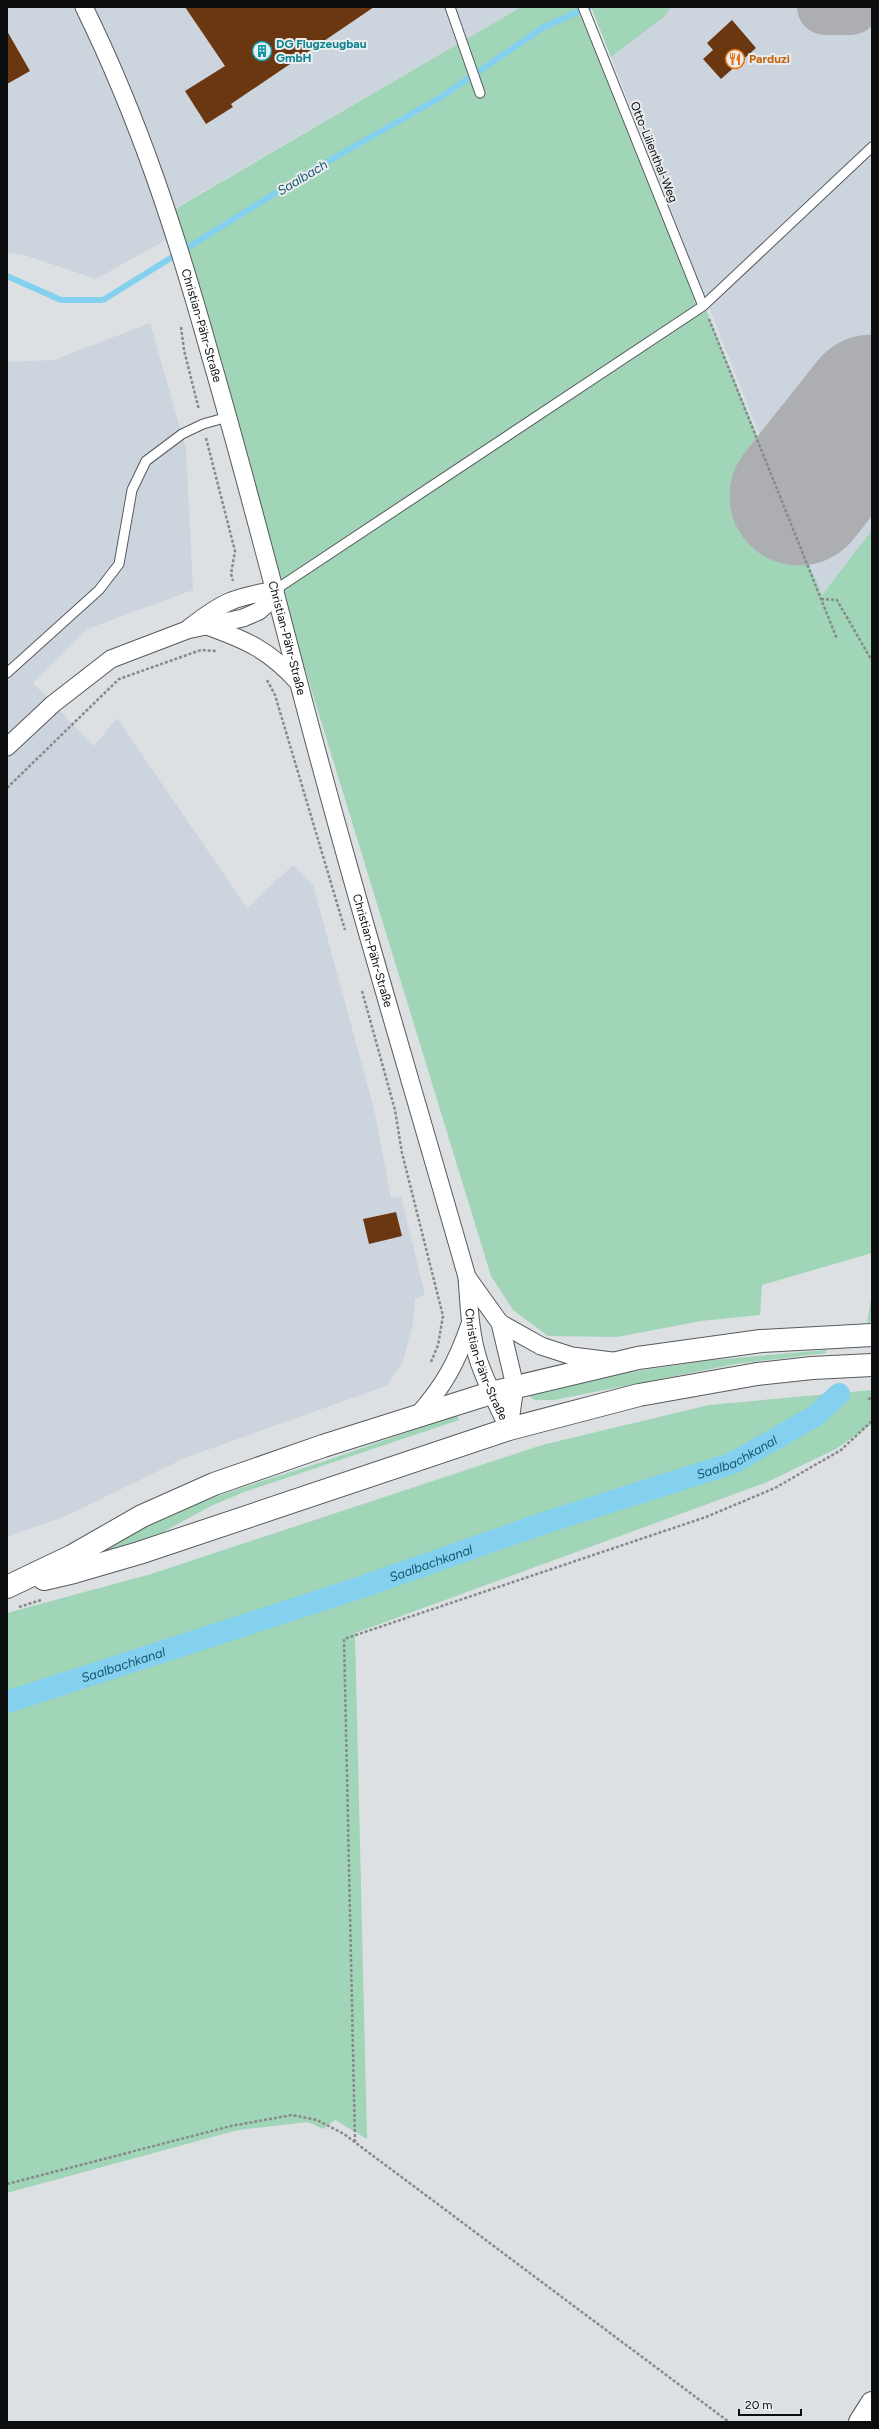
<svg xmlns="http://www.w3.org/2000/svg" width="879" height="2429" viewBox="0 0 879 2429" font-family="Figtree,sans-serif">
  <rect width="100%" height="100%" fill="#dde0e3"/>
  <!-- built -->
  <path fill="#ccd4de" d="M 7,7 L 521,7 L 168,212 L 175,235 L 96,279 L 24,255 L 7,252 Z
    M 671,7 L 872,7 L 872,530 L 822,595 L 611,57 L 665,16 Z
    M 150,323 L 186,449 L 193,590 L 87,629 L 33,683 L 94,746 L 117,718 L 247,908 L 293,865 L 313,885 L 374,1109 L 391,1198 L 401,1196 L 425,1295 L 415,1298 L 413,1323 L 403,1362 L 386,1386 L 187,1457 L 66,1516 L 7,1537 L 7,362 L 54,360 Z"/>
  <!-- green -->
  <path fill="#a0d5b8" d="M 521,7 L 583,7 L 822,595 L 872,530 L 872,1253 L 762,1285 L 760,1315 L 701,1321 L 617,1337 L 548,1336 L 513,1310 L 491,1276 L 228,417 L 168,213 Z
    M 591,7 L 671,7 L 665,16 L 611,57 Z
    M 872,1293 L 872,1322 L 867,1323 Z
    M 826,1350 L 826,1353 L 736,1364 L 554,1400 L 535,1400 L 530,1397 L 530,1394 L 624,1373 L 712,1360 Z
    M 872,1390 L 872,1424 L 836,1449 L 765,1483 L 355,1633 L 367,2139 L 335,2120 L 323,2129 L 308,2122 L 238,2130 L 7,2193 L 7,1613 L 151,1574 L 542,1445 L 709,1405 Z
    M 457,1415 L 459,1420 L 244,1492 L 211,1506 L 163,1532 L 102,1553 L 101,1550 L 182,1509 L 238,1489 L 325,1461 Z"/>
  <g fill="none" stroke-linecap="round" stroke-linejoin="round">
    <!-- stream -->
    <path stroke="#83d0ef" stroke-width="6" d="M 7,276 L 61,300 L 103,300 L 313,170 L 441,97 L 544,27 L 589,7"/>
    <!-- canal -->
    <path stroke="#83d0ef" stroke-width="22" id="s1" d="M 7,1702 L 362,1587 L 544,1523 L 733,1463 L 815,1416 L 839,1394"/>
    <!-- taxiway -->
    <path stroke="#acaeb1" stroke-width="56" d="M 825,7 L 851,7"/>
    <!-- runway -->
    <path stroke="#acaeb1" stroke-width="139" d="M 799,496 L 872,404"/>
  </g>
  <!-- building -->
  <path fill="#6a3710" d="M 185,7 L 374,7 L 231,104 L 233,107 L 206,124 L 185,91 L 225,66 Z
    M 732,20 L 756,48 L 721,79 L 703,59 L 713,50 L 707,43 Z
    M 7,31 L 30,71 L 7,84 Z
    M 396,1212 L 402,1236 L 369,1244 L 363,1219 Z"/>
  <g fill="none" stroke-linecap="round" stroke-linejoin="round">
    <defs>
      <path id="lane" d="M 450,7 L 480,93
        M 583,7 L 703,306
        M 275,590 L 703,306 L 872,147
        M 7,673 L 99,590 L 119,564 L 132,490 L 146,461 L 182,434 L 203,424 L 228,417"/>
      <g id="street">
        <path id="s2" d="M 84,7 C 140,121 177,236 211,358 C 242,465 270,572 298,680 C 350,880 410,1078 467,1277 C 469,1305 470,1335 479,1362 C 487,1385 498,1407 509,1429"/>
        <path d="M 207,626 C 246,640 269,650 297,681"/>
        <path d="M 189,628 C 224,601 232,598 275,590"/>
        <path d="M 7,747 L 53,704 L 111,659 L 187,630 L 243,618 L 259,611 L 269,602 L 275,590"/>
        <path d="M 467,1277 L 500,1323 L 515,1386 L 509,1429"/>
        <path d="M 500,1323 L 541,1346 L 572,1356 L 612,1361"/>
        <path d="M 417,1416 C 444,1386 457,1362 470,1324"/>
      </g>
      <path id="secondary" d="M 860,2422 L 872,2403"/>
      <path id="primary" d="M 44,1579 L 74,1572 L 139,1553 L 509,1429 L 639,1395 L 757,1374 L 812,1368 L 872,1365
        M 7,1587 L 72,1556 L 142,1516 L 214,1484 L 323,1446 L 491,1393 L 638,1358 L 761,1341 L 872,1335"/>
    </defs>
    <!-- lane casing -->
    <use href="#lane" stroke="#585a5d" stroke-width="11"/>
    <!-- street casing -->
    <use href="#street" stroke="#585a5d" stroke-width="19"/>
    <!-- secondary casing -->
    <use href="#secondary" stroke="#585a5d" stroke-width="24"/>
    <!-- primary casing -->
    <use href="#primary" stroke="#585a5d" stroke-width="24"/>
    <!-- path -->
    <path stroke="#87898b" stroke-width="2.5" stroke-dasharray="3 2" stroke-linecap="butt" d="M 709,319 L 837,639
      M 181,327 L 184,350 L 199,410
      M 206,438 L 235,551 L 231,574 L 233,581
      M 821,599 L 837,600 L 872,661
      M 267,680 L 275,695 L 345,930
      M 7,788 L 119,679 L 201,650 L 216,651
      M 362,991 L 395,1110 L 402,1153 L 443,1316 L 438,1345 L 431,1362
      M 868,1399 L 872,1398
      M 19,1607 L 41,1600
      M 355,2142 L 344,1639 L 706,1517 L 775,1488 L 841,1450 L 872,1421
      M 7,2184 L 231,2126 L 292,2115 L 317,2120 L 344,2134 L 729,2422"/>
    <!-- lane -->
    <use href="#lane" stroke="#fff" stroke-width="9"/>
    <!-- street -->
    <use href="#street" stroke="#fff" stroke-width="17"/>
    <!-- secondary -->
    <use href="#secondary" stroke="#fff" stroke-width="22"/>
    <!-- primary -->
    <use href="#primary" stroke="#fff" stroke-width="22"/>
  </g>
  <!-- icons -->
  <defs>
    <symbol id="building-ring" viewBox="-11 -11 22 22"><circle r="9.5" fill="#eaedf0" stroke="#0f9aa8" stroke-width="1.5"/><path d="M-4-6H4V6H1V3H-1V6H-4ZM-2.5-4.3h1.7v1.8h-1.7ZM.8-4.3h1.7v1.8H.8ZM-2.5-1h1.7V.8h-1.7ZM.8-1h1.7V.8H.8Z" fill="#0f9aa8"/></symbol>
    <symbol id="restaurant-ring" viewBox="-11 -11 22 22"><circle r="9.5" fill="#eaedf0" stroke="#e8710a" stroke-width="1.5"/><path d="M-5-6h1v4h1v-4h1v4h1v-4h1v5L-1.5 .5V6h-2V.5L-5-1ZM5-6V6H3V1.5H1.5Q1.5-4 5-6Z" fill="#e8710a"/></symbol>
  </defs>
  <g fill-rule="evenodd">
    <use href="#building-ring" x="251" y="40" width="22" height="22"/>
    <use href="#restaurant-ring" x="724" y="48" width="22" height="22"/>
  </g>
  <g text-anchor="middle" stroke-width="4" stroke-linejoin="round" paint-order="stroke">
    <!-- culture labels -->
    <g font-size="12" font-weight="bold" fill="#0d838f" stroke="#eaedf0" text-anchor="start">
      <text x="276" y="48">DG Flugzeugbau<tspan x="276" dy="14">GmbH</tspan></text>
    </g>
    <!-- food labels -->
    <g font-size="12" font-weight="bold" fill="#c56008" stroke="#eaedf0" text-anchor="start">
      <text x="749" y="63">Parduzi</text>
    </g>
    <!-- street labels -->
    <g font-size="12" fill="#0c0d0e" stroke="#eaedf0">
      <text transform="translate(654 152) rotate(68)" y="4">Otto-Lilienthal-Weg</text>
      <text dy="4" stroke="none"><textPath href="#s2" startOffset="340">Christian-Pähr-Straße</textPath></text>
      <text dy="4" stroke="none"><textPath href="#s2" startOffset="664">Christian-Pähr-Straße</textPath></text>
      <text dy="4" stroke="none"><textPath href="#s2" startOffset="988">Christian-Pähr-Straße</textPath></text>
      <text dy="4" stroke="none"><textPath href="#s2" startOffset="1418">Christian-Pähr-Straße</textPath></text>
    </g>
    <!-- water labels -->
    <g font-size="13" font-style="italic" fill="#17566b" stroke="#eaedf0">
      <text transform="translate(302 177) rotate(-31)" y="5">Saalbach</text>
      <text dy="5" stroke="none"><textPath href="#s1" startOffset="770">Saalbachkanal</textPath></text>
      <text dy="5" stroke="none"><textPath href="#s1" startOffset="446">Saalbachkanal</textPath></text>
      <text dy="5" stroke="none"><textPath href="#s1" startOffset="122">Saalbachkanal</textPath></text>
    </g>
  </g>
  <!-- border -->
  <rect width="879" height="2429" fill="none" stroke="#0c0d0e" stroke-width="16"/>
  <!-- scale -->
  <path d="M739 2409v6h62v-6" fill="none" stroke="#0c0d0e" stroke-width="2"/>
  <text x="745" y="2409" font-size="12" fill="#0c0d0e" stroke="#eaedf0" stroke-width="3" paint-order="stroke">20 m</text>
</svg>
